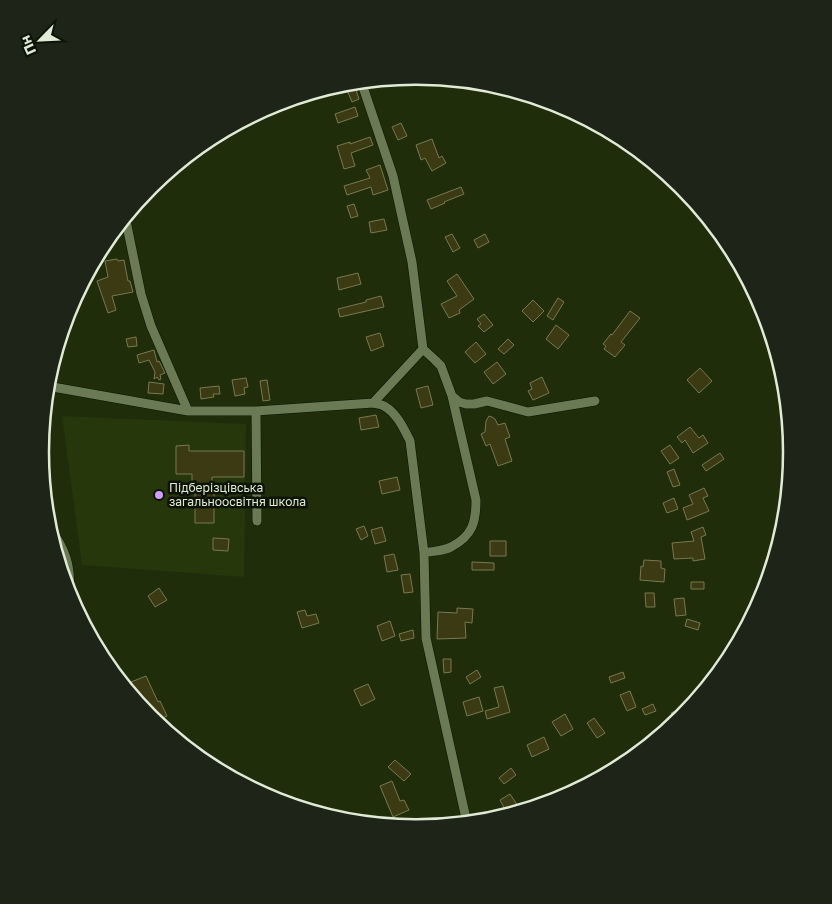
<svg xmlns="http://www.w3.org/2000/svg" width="832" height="904" viewBox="0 0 832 904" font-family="'Golos Text',sans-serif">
  <rect width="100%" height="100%" fill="#1f2d0a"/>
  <!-- built -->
  <path fill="#26370c" d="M 62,416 L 246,424 L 244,577 L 82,565 Z"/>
  <!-- building -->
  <path fill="#3b3a12" stroke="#787950" d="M 355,87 L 359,99 L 352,102 L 347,90 Z
    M 355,107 L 358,116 L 338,123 L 335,114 Z
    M 401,123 L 407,136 L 398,140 L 392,127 Z
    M 370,137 L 373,145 L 351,153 L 355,166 L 344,169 L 337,146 L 350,142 L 350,144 Z
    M 432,139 L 439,158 L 442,156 L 446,163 L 432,171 L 425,158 L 421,160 L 416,145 Z
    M 380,165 L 388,190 L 373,195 L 371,187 L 347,195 L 344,186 L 370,178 L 366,170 Z
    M 461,187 L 464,194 L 444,202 L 445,203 L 431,209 L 427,200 Z
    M 354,204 L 358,216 L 351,218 L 347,206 Z
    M 384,219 L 387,230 L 371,233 L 369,222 Z
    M 452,234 L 460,248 L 453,252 L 445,237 Z
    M 485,234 L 489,242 L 478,248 L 474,240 Z
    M 117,259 L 118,261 L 124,260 L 128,281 L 130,281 L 133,292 L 112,296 L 116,310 L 108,313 L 97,281 L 108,277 L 105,261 Z
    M 358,273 L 361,284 L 339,290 L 337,278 Z
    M 457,274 L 474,299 L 459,310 L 460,313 L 449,318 L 441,304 L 457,296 L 447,281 Z
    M 381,296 L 384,307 L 340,317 L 338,309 L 366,302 L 366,300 Z
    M 558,298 L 564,302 L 553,320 L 547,316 Z
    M 533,300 L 544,311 L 533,322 L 522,311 Z
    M 630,311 L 640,318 L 621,342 L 625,345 L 615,357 L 604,349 L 606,346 L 603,344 L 611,334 L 612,335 Z
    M 484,314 L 493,325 L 484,332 L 478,326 L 481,324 L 477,319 Z
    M 556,325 L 569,335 L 558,349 L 546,339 Z
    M 380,333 L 384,346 L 371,351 L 366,337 Z
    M 136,337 L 137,346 L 128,347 L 126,339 Z
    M 508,339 L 514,345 L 504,354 L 498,349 Z
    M 476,342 L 486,354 L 475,363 L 465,352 Z
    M 154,350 L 157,362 L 159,361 L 165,373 L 160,375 L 161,379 L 159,380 L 157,377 L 154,379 L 155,372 L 149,360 L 139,363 L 137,355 Z
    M 497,362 L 506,374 L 493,384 L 484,372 Z
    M 700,368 L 712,381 L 699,393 L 687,380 Z
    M 542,377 L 549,393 L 533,400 L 528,391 L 532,389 L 530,383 Z
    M 246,378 L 248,387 L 244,388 L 245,394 L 235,396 L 232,380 Z
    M 267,380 L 270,400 L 263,401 L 260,381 Z
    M 149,382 L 164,384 L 163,394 L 148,393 Z
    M 219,386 L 220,394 L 213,394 L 214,397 L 201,399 L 200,388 Z
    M 428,386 L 433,405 L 421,408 L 416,389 Z
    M 376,415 L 379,427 L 361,430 L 359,418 Z
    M 489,416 L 492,417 L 495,419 L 498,425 L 505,423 L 510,437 L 505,439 L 512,461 L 498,466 L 490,444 L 486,446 L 481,434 L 485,432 L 486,421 Z
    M 690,427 L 699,438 L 703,435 L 708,443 L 693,453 L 685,440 L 682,443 L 677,437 Z
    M 189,445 L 189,451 L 244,451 L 244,477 L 212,477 L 212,490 L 214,490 L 214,523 L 195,523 L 195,485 L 192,485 L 192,474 L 176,474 L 176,446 Z
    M 670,445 L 679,458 L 670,464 L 661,451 Z
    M 720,453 L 724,459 L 706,471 L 702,465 Z
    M 674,469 L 680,485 L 673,487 L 667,472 Z
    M 397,477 L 400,490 L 382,494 L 379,481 Z
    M 704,488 L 708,496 L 703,498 L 709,511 L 687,520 L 683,508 L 693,504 L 689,495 Z
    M 674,498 L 678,509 L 667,513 L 663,503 Z
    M 364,526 L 368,536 L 361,540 L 356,529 Z
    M 382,527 L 386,541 L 375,544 L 371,530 Z
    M 703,527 L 706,535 L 701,537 L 705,559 L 693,561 L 693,558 L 674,559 L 672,543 L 694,541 L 691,532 Z
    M 213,538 L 229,539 L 228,551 L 213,550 Z
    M 490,541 L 506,541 L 506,556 L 490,556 Z
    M 394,554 L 398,570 L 387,572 L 384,556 Z
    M 644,560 L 661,561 L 661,568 L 665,569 L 664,582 L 640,580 L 641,566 L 643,567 Z
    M 472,562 L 494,563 L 494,570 L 472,570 Z
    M 410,574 L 413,592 L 404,593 L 401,575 Z
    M 691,582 L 704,582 L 704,589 L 691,589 Z
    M 159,588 L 167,600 L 155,607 L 148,596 Z
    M 645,593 L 654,593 L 655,607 L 646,607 Z
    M 684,598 L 686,615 L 676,616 L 674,599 Z
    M 457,608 L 473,609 L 472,623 L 465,622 L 466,638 L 437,639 L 438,612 L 457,613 Z
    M 305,610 L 307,616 L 316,614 L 319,623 L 302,628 L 297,612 Z
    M 687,619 L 700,623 L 698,630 L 685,626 Z
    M 390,621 L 395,636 L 382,641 L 377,626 Z
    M 413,630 L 414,638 L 401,641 L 399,634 Z
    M 443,659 L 451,659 L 451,672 L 444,673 Z
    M 477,670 L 481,677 L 470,684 L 466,677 Z
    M 623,672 L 625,678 L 611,683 L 609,677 Z
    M 146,676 L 158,702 L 160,701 L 167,716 L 155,722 L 152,719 L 141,697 L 138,698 L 132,687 L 133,686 L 131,682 Z
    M 368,684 L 375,699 L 361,706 L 354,690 Z
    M 503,686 L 510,712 L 487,719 L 485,711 L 499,707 L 494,688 Z
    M 630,691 L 636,707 L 627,711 L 620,695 Z
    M 479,697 L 483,711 L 467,716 L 463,702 Z
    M 653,704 L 656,711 L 645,715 L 642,709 Z
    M 684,707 L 687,712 L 676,723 L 671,713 Z
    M 565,714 L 573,729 L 561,736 L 552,722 Z
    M 594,718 L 605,733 L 597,738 L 587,723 Z
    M 544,737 L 549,749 L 532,757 L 527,745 Z
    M 395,760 L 411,774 L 404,781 L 388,767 Z
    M 511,768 L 516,775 L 504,784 L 499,778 Z
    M 392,781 L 400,801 L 404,800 L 409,810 L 393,817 L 380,786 Z
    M 510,794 L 518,806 L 507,813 L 500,800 Z
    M 426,820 L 428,827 L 416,828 L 407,827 L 407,826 Z"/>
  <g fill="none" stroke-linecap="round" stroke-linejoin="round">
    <defs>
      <path id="minor" d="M 361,81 L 393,176 L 412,262 L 423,349 L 435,360 L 441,366 L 452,396 L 476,500 C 476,521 473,536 451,547 C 444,551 432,551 424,553
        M 125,216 L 141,294 L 151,326 L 188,411
        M 47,386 L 188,411 L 256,411 L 373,403 C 376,404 381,404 384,406 C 397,413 404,429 410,441 L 424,553 L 426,638 L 467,823
        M 452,396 L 459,402 L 466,404 L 474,404 L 487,401 L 528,412 L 595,401
        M 373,403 L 423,349
        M 256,411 L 257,521
        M 47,524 C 65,548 72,565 69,596"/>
    </defs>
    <!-- minor casing -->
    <use href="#minor" stroke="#091500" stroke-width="10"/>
    <!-- minor -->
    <use href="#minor" stroke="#697a55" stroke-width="9"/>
  </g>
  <!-- markers -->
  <circle fill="#d19dfe" stroke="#0d1306" stroke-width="2" cx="159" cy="495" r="5"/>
  <g text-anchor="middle" stroke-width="5" stroke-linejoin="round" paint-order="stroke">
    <!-- poi labels -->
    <g font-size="12" fill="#e0ead6" stroke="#0d1306" text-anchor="start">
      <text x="169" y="492">Підберізцівська<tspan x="169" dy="14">загальноосвітня школа</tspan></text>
    </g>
  </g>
  <!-- crop -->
  <path d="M0 0H832V904H0ZM49 452a367 367 0 1 1 734 0a367 367 0 1 1-734 0Z" fill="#1e2417" fill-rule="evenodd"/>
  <path fill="none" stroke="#e0ead6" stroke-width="2.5" d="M49 452a367 367 0 1 1 734 0a367 367 0 1 1-734 0Z"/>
  <!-- north arrow -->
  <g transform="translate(40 40) rotate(246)" stroke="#0d1306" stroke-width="4" paint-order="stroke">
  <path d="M0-4L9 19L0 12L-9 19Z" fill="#e0ead6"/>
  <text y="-8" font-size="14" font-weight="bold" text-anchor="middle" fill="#e0ead6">Пн</text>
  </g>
</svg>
